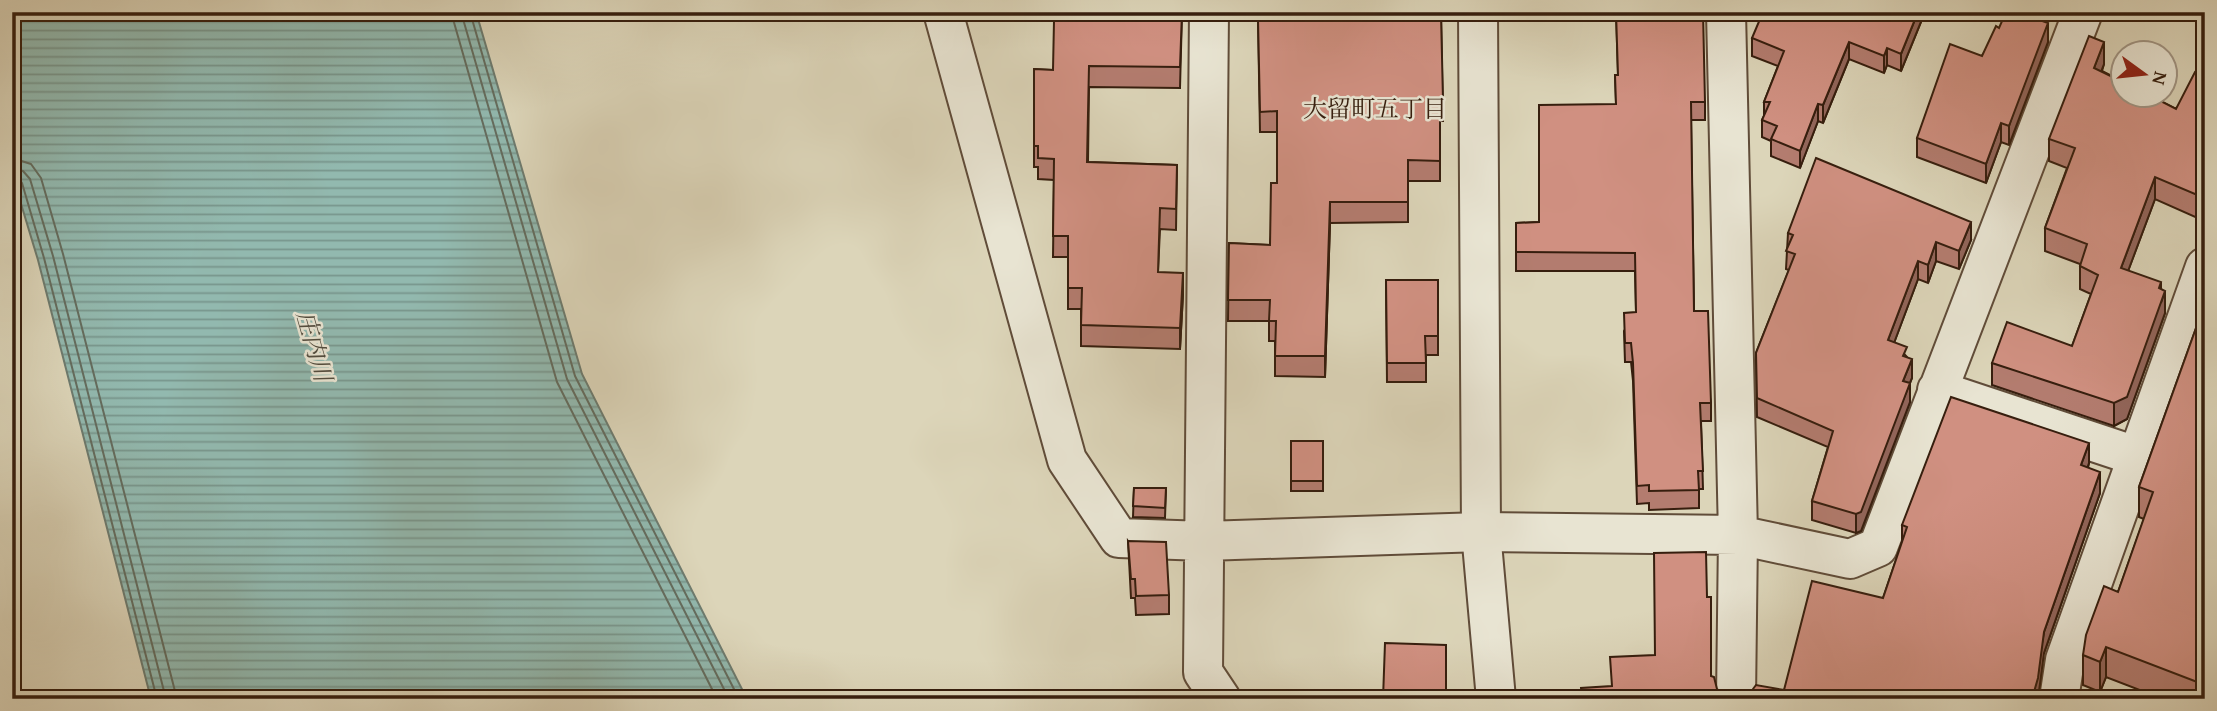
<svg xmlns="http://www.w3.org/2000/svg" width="2217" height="711" viewBox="0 0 2217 711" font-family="'Gentium Book Plus','Noto Serif JP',serif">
  <defs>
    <pattern id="water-rules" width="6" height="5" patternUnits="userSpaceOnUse" patternTransform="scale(1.75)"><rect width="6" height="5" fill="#92b9af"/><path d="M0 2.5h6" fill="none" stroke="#78968d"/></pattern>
  </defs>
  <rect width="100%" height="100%" fill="#dcd5b9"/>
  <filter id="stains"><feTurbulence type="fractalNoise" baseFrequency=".00286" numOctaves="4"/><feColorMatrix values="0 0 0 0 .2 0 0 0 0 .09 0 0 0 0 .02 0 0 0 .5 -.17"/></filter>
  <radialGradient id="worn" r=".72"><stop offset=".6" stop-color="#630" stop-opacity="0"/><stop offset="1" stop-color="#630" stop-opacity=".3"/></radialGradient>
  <!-- water -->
  <path fill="url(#water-rules)" stroke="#6d7b6f" stroke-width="2" d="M 12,12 L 476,12 L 582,374 L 747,699 L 151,699 L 38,260 L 12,174 Z"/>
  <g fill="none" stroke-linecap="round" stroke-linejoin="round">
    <!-- shore -->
    <path stroke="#646c5e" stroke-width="2" d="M 451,12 L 557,382 L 717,699
      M 461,12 L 567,379 L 729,699
      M 470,12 L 575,376 L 739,699
      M 12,158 L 31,164 L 41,178 L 63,254 L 177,699
      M 12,169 L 23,171 L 30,179 L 53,256 L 166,699
      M 12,178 L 19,179 L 22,183 L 44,258 L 157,699"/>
    <defs>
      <path id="minor" d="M 943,12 L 1067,460 L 1119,538 L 1205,541 L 1481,532 L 1738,535 L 1850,559 L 1878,547 L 2083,12
        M 1209,12 L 1203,672 L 1221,699
        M 1726,12 L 1738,535 L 1736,699
        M 1937,390 L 2136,456
        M 2059,699 L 2065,660 L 2205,267"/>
      <path id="tertiary" d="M 1478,12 L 1481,532 L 1496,699"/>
    </defs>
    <!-- minor casing -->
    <use href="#minor" stroke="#604c39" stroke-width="42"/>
    <!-- tertiary casing -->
    <use href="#tertiary" stroke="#604c39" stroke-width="42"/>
    <!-- minor -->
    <use href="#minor" stroke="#e8e4d2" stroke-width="38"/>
    <!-- tertiary -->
    <use href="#tertiary" stroke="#e8e4d2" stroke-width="38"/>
  </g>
  <!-- wall -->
  <path fill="#b37c6f" stroke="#361e0e" stroke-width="2" d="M 1064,12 L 1182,12 L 1180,88 L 1089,87 L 1088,162 L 1177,165 L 1176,230 L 1160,229 L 1158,272 L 1183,294 L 1180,349 L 1081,346 L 1081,309 L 1068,309 L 1068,257 L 1053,257 L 1054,180 L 1038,179 L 1038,167 L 1034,167 L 1034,69 L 1053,70 L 1064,21 Z
    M 1616,12 L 1705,102 L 1705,120 L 1691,120 L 1694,311 L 1711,403 L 1711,421 L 1701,421 L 1703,489 L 1699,489 L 1699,508 L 1649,510 L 1649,503 L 1637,504 L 1633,381 L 1631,362 L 1625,362 L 1624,331 L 1636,312 L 1635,271 L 1516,271 L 1516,223 L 1539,222 L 1616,104 L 1615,75 L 1618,75 Z
    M 1925,12 L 1901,71 L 1887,65 L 1884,73 L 1849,59 L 1823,123 L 1818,121 L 1800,168 L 1771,156 L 1771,141 L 1762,137 L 1762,120 L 1764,116 L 1764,102 L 1778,66 L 1752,56 L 1752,38 Z
    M 2047,12 L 2048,42 L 2009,145 L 2001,142 L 1986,183 L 1917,157 L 1917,138 L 1982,56 L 1999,28 Z
    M 1441,14 L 1443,121 L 1440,121 L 1440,181 L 1408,181 L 1408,222 L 1330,223 L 1325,377 L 1275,376 L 1275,341 L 1269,341 L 1269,321 L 1228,321 L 1229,243 L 1270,245 L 1277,183 L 1277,132 L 1260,132 L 1258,19 Z
    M 2104,64 L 2102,71 L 2176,109 L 2205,75 L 2205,214 L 2202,220 L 2155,199 L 2128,271 L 2161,289 L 2165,313 L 2127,419 L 2114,426 L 1992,385 L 1992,363 L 2072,346 L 2091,294 L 2080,289 L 2080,264 L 2045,251 L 2045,228 L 2067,168 L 2049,161 L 2049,139 Z
    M 1788,233 L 1971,240 L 1959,269 L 1936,261 L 1928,283 L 1918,279 L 1894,343 L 1907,357 L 1912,378 L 1910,383 L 1910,402 L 1861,531 L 1856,533 L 1812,520 L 1812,501 L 1828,447 L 1757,417 L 1756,353 L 1789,270 L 1786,269 Z
    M 1386,280 L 1438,280 L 1438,355 L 1426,355 L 1426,382 L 1387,382 Z
    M 2205,303 L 2205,699 L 2163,699 L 2106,677 L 2100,692 L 2083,685 L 2083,655 L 2118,592 L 2144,519 L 2139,517 L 2139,487 Z
    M 1291,441 L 1323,441 L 1323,491 L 1291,491 Z
    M 2089,463 L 2088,468 L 2100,493 L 2044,653 L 1784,690 L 1883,598 L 1902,542 L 1902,525 Z
    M 1134,488 L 1166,488 L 1165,518 L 1133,517 Z
    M 1128,541 L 1169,595 L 1169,614 L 1136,615 L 1135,598 L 1131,598 Z"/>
  <!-- shaded-wall -->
  <path fill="#92655a" stroke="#361e0e" stroke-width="2" d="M 1918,12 L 1925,12 L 1901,71 L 1901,54 Z
    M 2046,12 L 2047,26 L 2048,23 L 2048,42 L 2009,145 L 2009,126 Z
    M 1849,42 L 1849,59 L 1823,123 L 1823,105 Z
    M 2104,42 L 2104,64 L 2094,90 L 2094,68 Z
    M 1887,48 L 1887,65 L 1884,73 L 1884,56 Z
    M 1818,104 L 1818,121 L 1800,168 L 1800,151 Z
    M 2001,123 L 2001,142 L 1986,183 L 1986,164 Z
    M 2155,177 L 2155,199 L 2121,290 L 2121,268 Z
    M 2205,192 L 2205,214 L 2202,220 L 2202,197 Z
    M 1330,202 L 1330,223 L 1325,377 L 1325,356 Z
    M 1971,222 L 1971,240 L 1959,269 L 1959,251 Z
    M 1936,242 L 1936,261 L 1928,283 L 1928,265 Z
    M 1918,261 L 1918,279 L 1888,359 L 1888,340 Z
    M 1183,273 L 1183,294 L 1180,349 L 1180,328 Z
    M 2161,282 L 2161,303 L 2165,291 L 2165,313 L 2127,419 L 2114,426 L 2114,403 Z
    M 1912,359 L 1912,378 L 1903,399 L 1903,381 Z
    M 1910,383 L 1910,402 L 1861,531 L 1856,533 L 1856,514 Z
    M 2089,443 L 2089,463 L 2081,486 L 2081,465 Z
    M 2100,472 L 2100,493 L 2044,653 L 2038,699 L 2032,699 L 2044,632 Z
    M 2106,647 L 2106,677 L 2100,692 L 2100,662 Z"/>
  <!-- building -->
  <path fill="#d09081" stroke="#361e0e" stroke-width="2" d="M 1064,12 L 1182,12 L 1180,67 L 1089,66 L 1087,162 L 1177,165 L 1176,209 L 1160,208 L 1158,272 L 1183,273 L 1180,328 L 1081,325 L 1082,288 L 1068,288 L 1068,236 L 1053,236 L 1054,159 L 1038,158 L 1038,146 L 1034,146 L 1034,69 L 1053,70 L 1054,21 L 1064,21 Z
    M 1616,12 L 1703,12 L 1705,102 L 1691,102 L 1694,311 L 1708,311 L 1711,403 L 1700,403 L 1703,471 L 1698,471 L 1699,490 L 1649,491 L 1649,485 L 1637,486 L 1633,363 L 1631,343 L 1625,343 L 1624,313 L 1636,312 L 1635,253 L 1516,252 L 1516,223 L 1539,222 L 1539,105 L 1616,104 L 1615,75 L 1618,75 Z
    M 1763,12 L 1918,12 L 1901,54 L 1887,48 L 1884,56 L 1849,42 L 1823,105 L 1818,104 L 1800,151 L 1771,139 L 1777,126 L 1762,120 L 1770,102 L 1764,102 L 1784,51 L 1752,38 Z
    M 2006,12 L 2046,12 L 2042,21 L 2048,23 L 2009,126 L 2001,123 L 1986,164 L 1917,138 L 1950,44 L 1982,56 L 1996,26 L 1999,28 Z
    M 1441,14 L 1443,100 L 1440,100 L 1440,161 L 1408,160 L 1408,202 L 1330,202 L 1325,356 L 1275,356 L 1276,321 L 1269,321 L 1270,300 L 1228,300 L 1229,243 L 1270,245 L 1271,183 L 1277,183 L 1277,111 L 1260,112 L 1258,19 Z
    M 2089,36 L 2104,42 L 2094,68 L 2123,82 L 2123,94 L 2147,94 L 2176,109 L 2195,72 L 2204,76 L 2205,75 L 2205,192 L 2202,197 L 2155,177 L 2121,268 L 2161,282 L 2159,288 L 2165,291 L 2127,397 L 2114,403 L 1992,363 L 2007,322 L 2072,346 L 2098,275 L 2080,266 L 2087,244 L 2045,228 L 2075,148 L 2049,139 Z
    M 1816,158 L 1971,222 L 1959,251 L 1936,242 L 1928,265 L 1918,261 L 1888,340 L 1907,347 L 1903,356 L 1912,359 L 1903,381 L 1910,383 L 1861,512 L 1856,514 L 1812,501 L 1833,431 L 1757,398 L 1756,353 L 1795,254 L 1786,251 L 1793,235 L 1788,233 Z
    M 1386,280 L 1438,280 L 1438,336 L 1425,336 L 1426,363 L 1387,363 Z
    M 2205,303 L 2205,685 L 2106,647 L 2100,662 L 2083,655 L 2086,635 L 2104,586 L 2118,592 L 2153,492 L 2139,487 Z
    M 1951,397 L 2089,443 L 2081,465 L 2100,472 L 2044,632 L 2038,678 L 2032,699 L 1740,699 L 1747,697 L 1756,685 L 1784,690 L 1812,581 L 1883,598 L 1907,527 L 1902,525 Z
    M 1291,441 L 1323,441 L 1323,481 L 1291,481 Z
    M 1134,488 L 1166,488 L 1165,508 L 1133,506 Z
    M 1128,541 L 1166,542 L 1169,595 L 1136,596 L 1135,579 L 1131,579 Z
    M 1706,552 L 1707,597 L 1711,597 L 1711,676 L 1714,677 L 1717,689 L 1725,697 L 1732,699 L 1582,699 L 1581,688 L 1612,686 L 1610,657 L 1655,655 L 1654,553 Z
    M 1385,643 L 1446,645 L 1446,699 L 1383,699 Z"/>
  <g text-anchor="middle" stroke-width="5" stroke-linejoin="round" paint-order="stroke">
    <!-- neighbourhood labels -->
    <g font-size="24" fill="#361e0e" stroke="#e8e4d2">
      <text x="1375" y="117">大留町五丁目</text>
    </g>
    <!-- water labels -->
    <g font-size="24" font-style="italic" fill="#524c3e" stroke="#e8e4d2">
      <text transform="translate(314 346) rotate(74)" y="8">庄内川</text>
    </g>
  </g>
  <!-- margin -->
  <rect width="2217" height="711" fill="none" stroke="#dcd5b9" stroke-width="42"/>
  <rect x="14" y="14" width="2189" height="683" fill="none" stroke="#361e0e" stroke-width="3.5"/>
  <rect x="21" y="21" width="2175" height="669" fill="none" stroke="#361e0e" stroke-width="2"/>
  <!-- north arrow -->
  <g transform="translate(2144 74) rotate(105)"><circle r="33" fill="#e8e4d2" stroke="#a19584" stroke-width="2"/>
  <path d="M0-5L12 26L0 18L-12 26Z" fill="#8f2418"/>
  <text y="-10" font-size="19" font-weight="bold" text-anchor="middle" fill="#361e0e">N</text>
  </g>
  <rect width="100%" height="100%" filter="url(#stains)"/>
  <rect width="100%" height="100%" fill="url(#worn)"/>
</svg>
